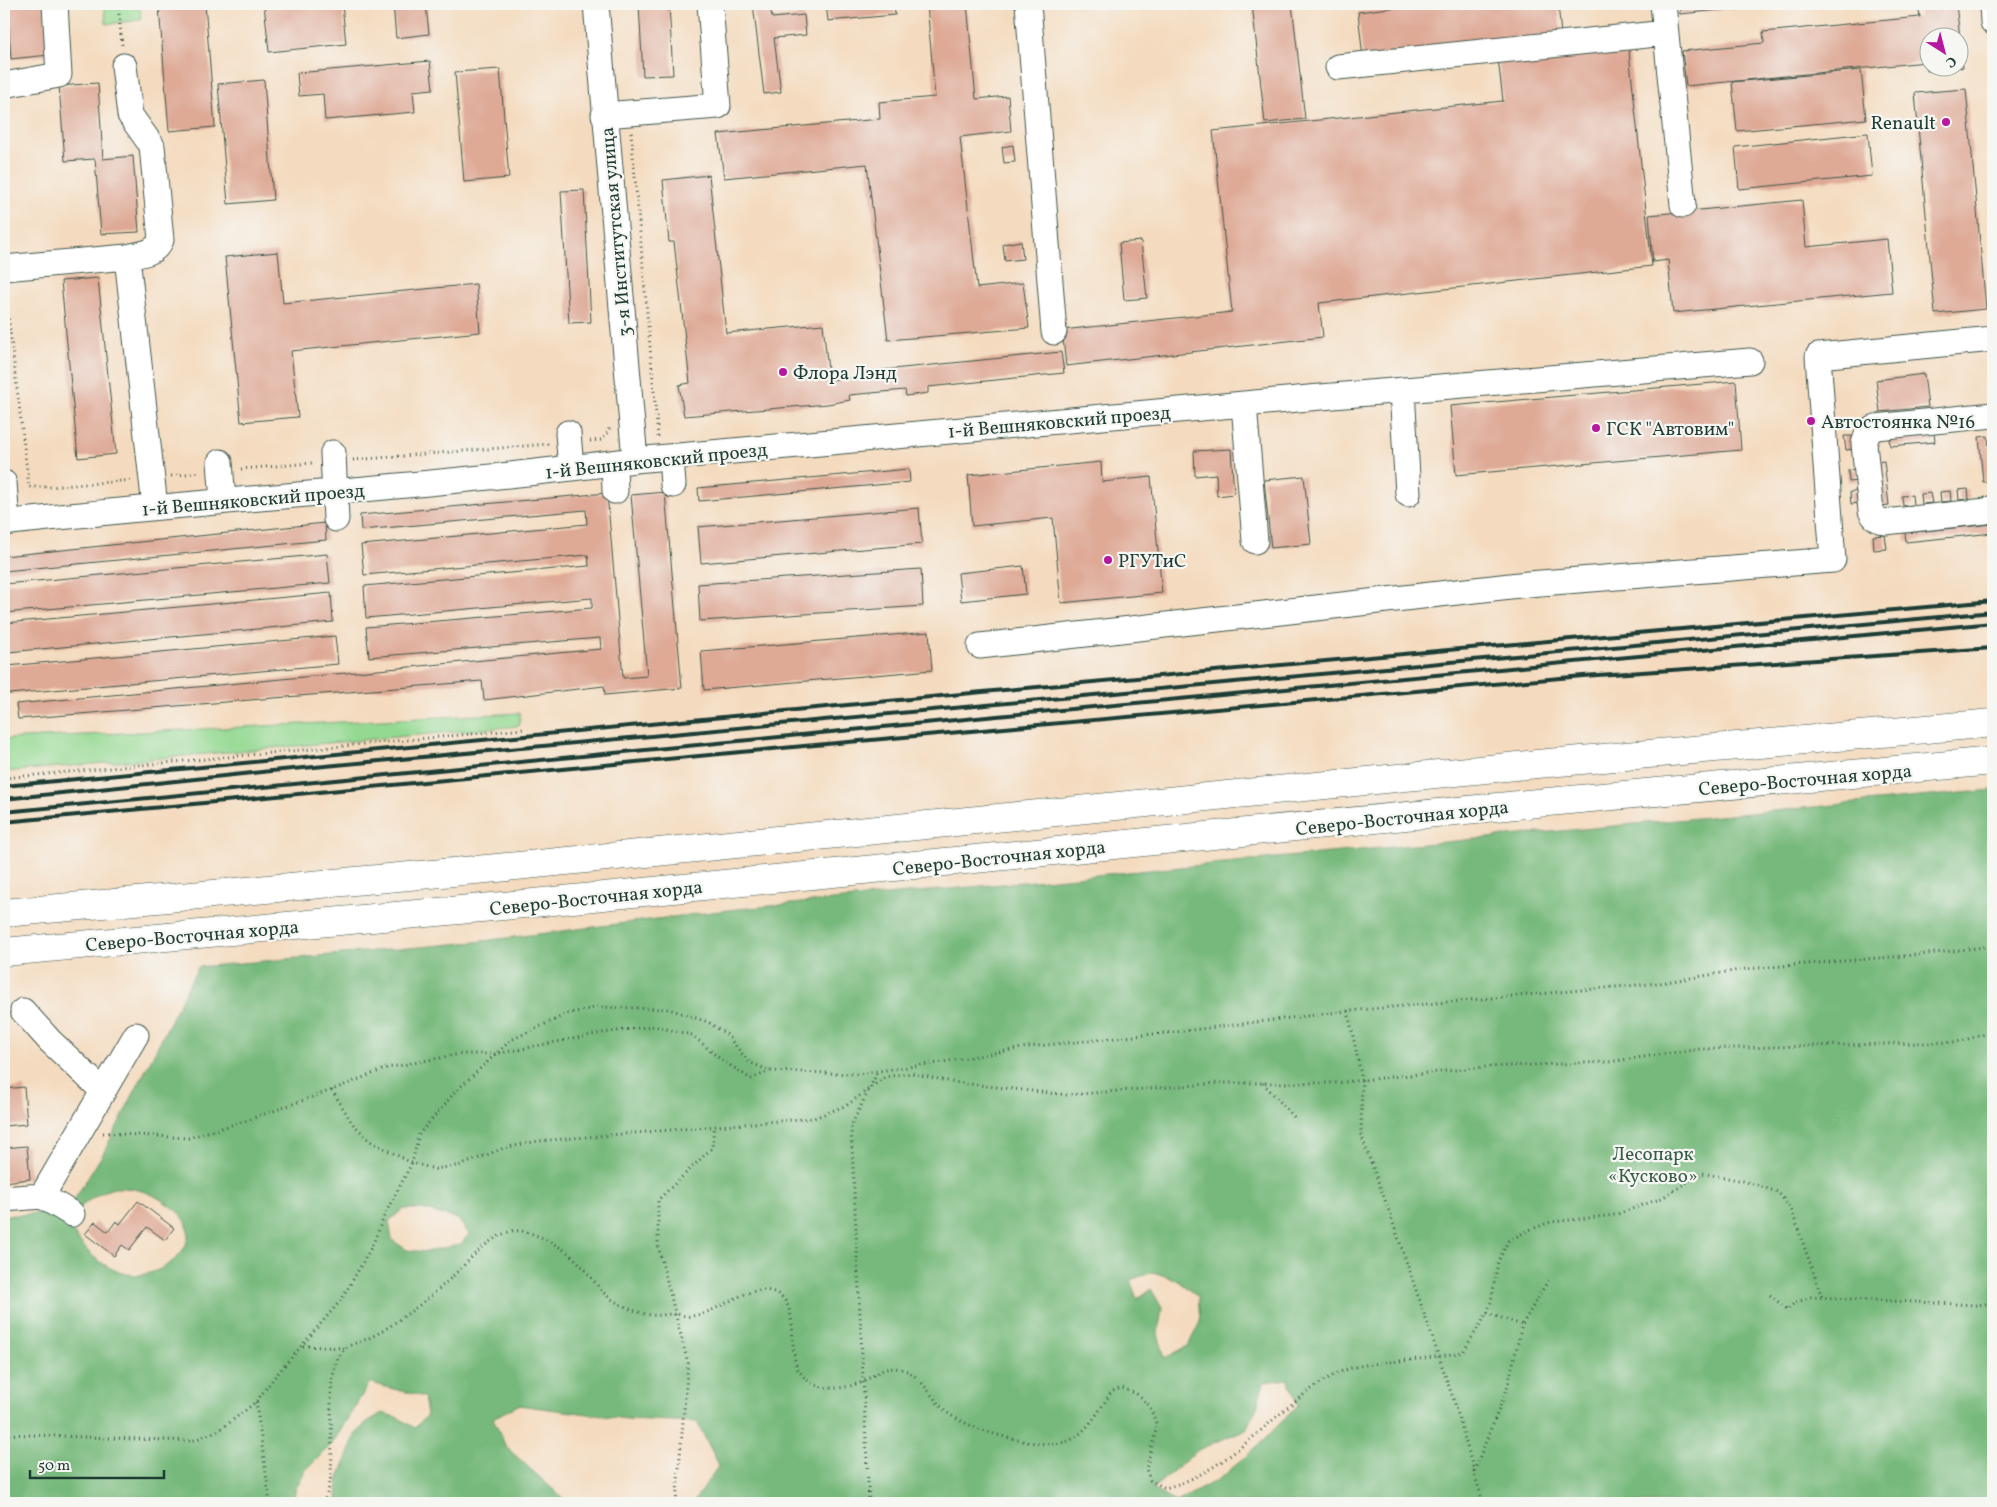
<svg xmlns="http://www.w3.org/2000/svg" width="1997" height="1507" viewBox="0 0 1997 1507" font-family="Vollkorn,serif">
  <rect width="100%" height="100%" fill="#f6f6f2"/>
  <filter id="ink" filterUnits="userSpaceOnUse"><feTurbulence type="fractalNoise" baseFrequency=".02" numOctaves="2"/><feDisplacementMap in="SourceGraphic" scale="10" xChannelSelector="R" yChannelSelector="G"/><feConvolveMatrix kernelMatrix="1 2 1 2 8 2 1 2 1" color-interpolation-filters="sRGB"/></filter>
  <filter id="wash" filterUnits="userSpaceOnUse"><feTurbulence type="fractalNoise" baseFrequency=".0096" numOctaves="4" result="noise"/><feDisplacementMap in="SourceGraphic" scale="20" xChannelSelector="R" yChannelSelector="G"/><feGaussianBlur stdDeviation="1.12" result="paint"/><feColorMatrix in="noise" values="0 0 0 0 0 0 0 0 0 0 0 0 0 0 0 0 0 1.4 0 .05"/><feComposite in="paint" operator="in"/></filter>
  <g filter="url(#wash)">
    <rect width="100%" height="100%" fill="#f4dbbf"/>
    <!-- green -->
    <path fill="#94d992" stroke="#5a8b63" d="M 104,4 L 140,4 L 141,20 L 106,24 Z
      M 520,713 L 519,726 L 4,772 L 4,739 Z"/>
    <!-- forest -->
    <path fill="#77b97c" stroke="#4b7b58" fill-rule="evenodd" d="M 1993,790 L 1993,1503 L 693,1503 L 719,1465 L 697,1422 L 627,1419 L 518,1405 L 493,1418 L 506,1447 L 568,1503 L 337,1503 L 338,1481 L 355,1435 L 367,1422 L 382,1413 L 399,1418 L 415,1428 L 427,1415 L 424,1397 C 406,1391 388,1389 370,1382 L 332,1444 L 305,1471 L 296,1488 L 292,1503 L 4,1503 L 4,1216 L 67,1211 L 103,1154 L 198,967 L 475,942 L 728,910 ZM 113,1188 C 134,1187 149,1191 166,1203 C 174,1209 184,1215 187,1225 C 195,1253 160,1275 136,1275 C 124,1275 110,1269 101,1262 C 86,1253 76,1236 66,1222 C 80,1206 93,1195 113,1188 ZM 403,1209 L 422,1209 L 458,1219 L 469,1234 L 461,1244 L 426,1252 L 407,1250 L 392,1240 L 389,1221 ZM 1153,1272 L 1177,1280 L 1198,1296 L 1200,1322 L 1188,1346 L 1165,1358 L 1158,1334 L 1162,1308 L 1151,1289 L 1137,1299 L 1130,1280 ZM 1288,1379 L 1298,1405 L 1262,1442 L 1221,1478 L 1176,1502 L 1152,1489 L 1198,1450 L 1246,1429 L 1257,1407 L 1264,1382 Z"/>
    <g id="blocks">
      <!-- building -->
      <path fill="#dea995" d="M 7,4 L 44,4 L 49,55 L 11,59 Z
        M 205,4 L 215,127 L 169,131 L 159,7 Z
        M 264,4 L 342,4 L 346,44 L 269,52 Z
        M 393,4 L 426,4 L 429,34 L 396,38 Z
        M 639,4 L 669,4 L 673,75 L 643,76 Z
        M 753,4 L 770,4 L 772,18 L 804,15 L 806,35 L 774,38 L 781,92 L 764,94 Z
        M 826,4 L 894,4 L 895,15 L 828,21 Z
        M 927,4 L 967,4 L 976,99 L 1008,96 L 1011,131 L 960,137 L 977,288 L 1023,283 L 1029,328 L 888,340 L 867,164 L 724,178 L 718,134 L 880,119 L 879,102 L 935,97 Z
        M 1252,4 L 1292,4 L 1305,119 L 1265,123 Z
        M 1413,4 L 1558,4 L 1561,34 L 1363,58 L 1358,12 L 1414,5 Z
        M 1679,4 L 1769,4 L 1769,5 L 1680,14 Z
        M 1918,4 L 1956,4 L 1960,38 L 1930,38 L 1930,68 L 1946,69 L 1927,71 L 1926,62 L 1686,86 L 1682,51 L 1764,43 L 1763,32 L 1920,17 Z
        M 1628,43 L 1652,266 L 1319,303 L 1323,337 L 1066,366 L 1062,330 L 1232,312 L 1213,131 L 1503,101 L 1498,58 Z
        M 1960,46 L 1963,67 L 1960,68 Z
        M 430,61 L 433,89 L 413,91 L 415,112 L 325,120 L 323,94 L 299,96 L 297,73 Z
        M 500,69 L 509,178 L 464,182 L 455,72 Z
        M 1861,70 L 1866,119 L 1737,131 L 1732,82 Z
        M 264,80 L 273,200 L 228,204 L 218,84 Z
        M 98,83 L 103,159 L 133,156 L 139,232 L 101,234 L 95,159 L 65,161 L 59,86 Z
        M 1966,89 L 1986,309 L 1935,314 L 1915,93 Z
        M 1868,133 L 1872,176 L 1739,189 L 1735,147 Z
        M 1013,145 L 1015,162 L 1004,163 L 1002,147 Z
        M 709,175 L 726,333 L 823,324 L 829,380 L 873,375 L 873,371 L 1061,352 L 1064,373 L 928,387 L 928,393 L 906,396 L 905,390 L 849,395 L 850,400 L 828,404 L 684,416 L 679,385 L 690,383 L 674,242 L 669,242 L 663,180 Z
        M 584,190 L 591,322 L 569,323 L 561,191 Z
        M 1802,200 L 1806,247 L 1887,239 L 1892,292 L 1673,313 L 1668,260 L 1653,262 L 1649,215 Z
        M 1021,241 L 1023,259 L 1005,261 L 1003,244 Z
        M 1141,241 L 1147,298 L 1124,300 L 1119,243 Z
        M 278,252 L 283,303 L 476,284 L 480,332 L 291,351 L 298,417 L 241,422 L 225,257 Z
        M 98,278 L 116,454 L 78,458 L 61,281 Z
        M 1924,374 L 1928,407 L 1880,412 L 1876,380 Z
        M 1736,381 L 1741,450 L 1456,475 L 1450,406 Z
        M 1934,433 L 1935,442 L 1890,446 L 1889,438 Z
        M 1844,436 L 1852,436 L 1853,449 L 1846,450 Z
        M 1988,436 L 1992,481 L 1983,482 L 1979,437 Z
        M 1231,449 L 1234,494 L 1217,496 L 1216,474 L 1195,476 L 1194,451 Z
        M 1884,461 L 1889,505 L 1881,506 L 1877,462 Z
        M 1101,462 L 1102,482 L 1151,477 L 1162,593 L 1061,603 L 1053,518 L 972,526 L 968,475 Z
        M 909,469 L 910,482 L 699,501 L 698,488 Z
        M 1855,469 L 1857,481 L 1849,482 L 1848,470 Z
        M 1304,476 L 1311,544 L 1271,548 L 1264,480 Z
        M 1968,489 L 1969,499 L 1959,500 L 1958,490 Z
        M 1858,491 L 1859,503 L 1851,504 L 1850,492 Z
        M 1950,491 L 1951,501 L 1941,502 L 1940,492 Z
        M 665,492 L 682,688 L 605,695 L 604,686 L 484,700 L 482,681 L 18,719 L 16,704 L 601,649 L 600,638 L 369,657 L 366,627 L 592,608 L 592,598 L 366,618 L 364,586 L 589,566 L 588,555 L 364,575 L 361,545 L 587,524 L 586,510 L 361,530 L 360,515 L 607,493 L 623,678 L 647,676 L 631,495 Z
        M 1930,493 L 1932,503 L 1922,504 L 1921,494 Z
        M 1912,495 L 1913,505 L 1903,506 L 1902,496 Z
        M 919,508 L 922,544 L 701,563 L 698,527 Z
        M 325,523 L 326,540 L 4,571 L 4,556 Z
        M 1993,524 L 1993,533 L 1906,542 L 1905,533 Z
        M 1885,535 L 1887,549 L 1874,550 L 1873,536 Z
        M 327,554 L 330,583 L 4,613 L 4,584 Z
        M 1023,566 L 1026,594 L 961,601 L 958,573 Z
        M 921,569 L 923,606 L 700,621 L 698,584 Z
        M 331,593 L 333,622 L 8,652 L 5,623 Z
        M 929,632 L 932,670 L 704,690 L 701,651 Z
        M 335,636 L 338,664 L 9,694 L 7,666 Z
        M 24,1087 L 27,1124 L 4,1126 L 4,1089 Z
        M 27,1146 L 30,1179 L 4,1182 L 4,1148 Z
        M 138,1201 L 174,1228 L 165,1240 L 147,1227 L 129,1250 L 122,1245 L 114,1256 L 85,1234 L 95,1222 L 108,1232 L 116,1221 L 120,1224 Z"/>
    </g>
  </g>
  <g filter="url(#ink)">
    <use href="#blocks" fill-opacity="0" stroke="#3f5549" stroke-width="1"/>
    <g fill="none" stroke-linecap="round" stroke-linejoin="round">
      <defs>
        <path id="minor" d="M 596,4 L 635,460
          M 1028,4 L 1054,332
          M 1663,4 L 1683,205
          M 1992,4 L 1993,22
          M 124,66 L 130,115 L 152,146 L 161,240 C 155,254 140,254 127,257
          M 1338,67 L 1666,33
          M 4,85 L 59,75 L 55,4
          M 604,115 L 718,106 L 710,4
          M 4,268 L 127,257 L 155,507
          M 1402,390 L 1408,494
          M 1244,404 L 1255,541
          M 1993,415 L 1876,427 L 1868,432 L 1864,444 L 1871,511 C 1874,518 1878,520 1885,522 L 1986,511 L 1993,508
          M 568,433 L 571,468
          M 333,453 L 336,519
          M 671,457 L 673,485
          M 220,462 L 223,501
          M 614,463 L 615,491
          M 4,483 L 7,522
          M 4,523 C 214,499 425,488 635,460 L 1309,398 L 1750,361
          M 980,646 L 1528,584 L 1833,560 L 1818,356 L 1993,339
          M 23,1011 L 50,1041 L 103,1091
          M 42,1196 L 72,1214
          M 4,1199 L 42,1196 L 136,1035"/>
        <path id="major" d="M 4,913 L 497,868 L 1537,764 L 1993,723
          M 4,952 L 503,906 L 1537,803 L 1993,761"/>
      </defs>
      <!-- minor casing -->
      <use href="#minor" stroke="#3f5549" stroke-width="27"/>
      <!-- major casing -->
      <use href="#major" stroke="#3f5549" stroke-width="29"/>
      <!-- path -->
      <path stroke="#3f5549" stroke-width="3" stroke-dasharray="1 4" stroke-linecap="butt" d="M 118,4 L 122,45
        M 631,132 L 658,437
        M 5,289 L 29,487 L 49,487 L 133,480
        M 590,441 L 602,440 L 609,431 L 609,428
        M 353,460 L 549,444
        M 241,469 L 312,463
        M 171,476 L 200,472
        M 4,778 L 524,729
        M 1348,1011 L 1362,1080 L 1361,1135 L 1389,1211 L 1455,1404 L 1483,1503
        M 1263,1083 L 1295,1118
        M 332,1090 L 352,1123 L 370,1141 L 412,1163 L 435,1169 L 462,1165 L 504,1148 L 538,1141 L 814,1118 L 847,1105 L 885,1077 L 911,1073 L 952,1082 L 1067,1095 L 1221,1083 L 1335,1083 L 1484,1067 L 1608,1062 L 1700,1049 L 1957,1042 L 1993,1032
        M 103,1133 L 188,1138 L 245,1121 L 332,1090 L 387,1068 L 460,1054 L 496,1054 L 602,1033 L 654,1026 L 692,1035 L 719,1058 L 751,1079 L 770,1071
        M 1770,1295 L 1788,1310 L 1794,1303 L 1811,1297 L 1976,1305 L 1993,1303
        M 1487,1313 L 1522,1325
        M 303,1346 L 344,1348
        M 256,1402 L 270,1503
        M 4,1434 L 192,1441 L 220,1430 L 256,1402 L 273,1379 L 342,1299 L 372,1246 L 385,1214 L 412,1163 L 419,1134 L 456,1091 L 511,1040 L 567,1014 L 598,1007 L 669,1009 L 708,1022 L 726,1034 L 749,1062 L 770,1071 L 856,1074 L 938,1063 L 1028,1047 L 1183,1031 L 1348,1011 L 1660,983 L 1746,969 L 1927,954 L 1993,946
        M 1474,1471 L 1507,1389 L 1522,1325 L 1550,1277
        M 323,1503 C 344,1467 317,1377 344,1350 C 349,1344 361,1342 369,1338 C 382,1332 395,1323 407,1314 C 419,1306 431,1296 442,1286 C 464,1268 484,1238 512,1231 C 528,1228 556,1244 568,1253 C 582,1264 591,1278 602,1291 C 613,1303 636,1313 652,1315 C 659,1316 667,1314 675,1314 C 680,1314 686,1317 691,1316 C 717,1315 750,1280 776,1293 C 803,1306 784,1356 802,1375 C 817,1392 840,1390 860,1383 C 875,1377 881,1365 901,1369 C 921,1374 931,1398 945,1411 C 966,1429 1042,1452 1068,1441 C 1087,1434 1101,1407 1112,1391 L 1122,1388 L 1139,1395 L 1150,1407 L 1157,1426 L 1146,1469 L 1150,1480 L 1165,1488 C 1233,1471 1273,1409 1332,1376 C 1353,1364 1376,1364 1399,1361 C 1421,1359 1442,1356 1463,1352 L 1487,1313 L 1491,1302 L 1498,1262 L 1508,1241 L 1529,1230 L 1551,1222 L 1615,1215 L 1662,1198 L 1702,1173 L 1743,1181 L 1778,1192 L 1791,1209 L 1822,1297
        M 676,1503 L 688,1363 L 658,1246 L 658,1200 L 712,1148 L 714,1126
        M 869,1503 L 851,1126 L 878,1071"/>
      <!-- minor -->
      <use href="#minor" stroke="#fff" stroke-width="25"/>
      <!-- major -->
      <use href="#major" stroke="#fff" stroke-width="28"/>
      <!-- rail -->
      <path stroke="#1f3d34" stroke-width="4" d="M 4,786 L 993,691 L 1993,601
        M 4,799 L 271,771 L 1993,612
        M 4,812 L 997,716 L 1993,623
        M 4,822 L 804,746 L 1583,676 L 1993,648"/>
    </g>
  </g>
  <!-- markers -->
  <g fill="#b5179e" stroke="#f6f6f2" stroke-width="2">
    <circle cx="1946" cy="122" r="5"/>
    <circle cx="783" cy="372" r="5"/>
    <circle cx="1811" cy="421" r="5"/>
    <circle cx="1596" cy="428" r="5"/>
    <circle cx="1108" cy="560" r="5"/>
  </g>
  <g text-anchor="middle" stroke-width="4.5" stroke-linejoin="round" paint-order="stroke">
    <!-- poi labels -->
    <g font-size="19" fill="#1f3d34" stroke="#f6f6f2" text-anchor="start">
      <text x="1936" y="129" text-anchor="end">Renault</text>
      <text x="793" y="379">Флора Лэнд</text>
      <text x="1821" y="428">Автостоянка №16</text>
      <text x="1606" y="435">ГСК "Автовим"</text>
      <text x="1118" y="567">РГУТиС</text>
    </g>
    <!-- street labels -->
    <g font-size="19" fill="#1f3d34" stroke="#f6f6f2">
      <text transform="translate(615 232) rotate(-95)" y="7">3-я Институтская улица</text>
      <text transform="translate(1059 421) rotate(-5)" y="7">1-й Вешняковский проезд</text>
      <text transform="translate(656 460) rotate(-6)" y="7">1-й Вешняковский проезд</text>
      <text transform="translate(253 499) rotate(-5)" y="7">1-й Вешняковский проезд</text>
      <text transform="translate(1805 779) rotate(-5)" y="7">Северо-Восточная хорда</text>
      <text transform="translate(1402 817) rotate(-6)" y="7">Северо-Восточная хорда</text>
      <text transform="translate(999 857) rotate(-6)" y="7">Северо-Восточная хорда</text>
      <text transform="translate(596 897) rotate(-6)" y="7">Северо-Восточная хорда</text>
      <text transform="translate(192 935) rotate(-5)" y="7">Северо-Восточная хорда</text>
    </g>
    <!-- park labels -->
    <g font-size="19" fill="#365c47" stroke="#f6f6f2">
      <text x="1653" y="1160">Лесопарк<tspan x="1653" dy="22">«Кусково»</tspan></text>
    </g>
  </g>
  <!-- margin -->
  <rect width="1997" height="1507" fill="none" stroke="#f6f6f2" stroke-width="20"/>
  <!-- north arrow -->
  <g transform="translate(1944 52) rotate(144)"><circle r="24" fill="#f6f6f2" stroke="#a0aca6"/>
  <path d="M0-4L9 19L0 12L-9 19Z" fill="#b5179e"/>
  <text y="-8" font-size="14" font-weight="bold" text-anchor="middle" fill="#1f3d34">С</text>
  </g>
  <!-- scale -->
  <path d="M30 1470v8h134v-8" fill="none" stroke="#1f3d34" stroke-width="2.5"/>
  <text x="38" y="1470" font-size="15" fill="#1f3d34" stroke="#f6f6f2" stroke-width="4" paint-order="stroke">50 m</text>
</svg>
